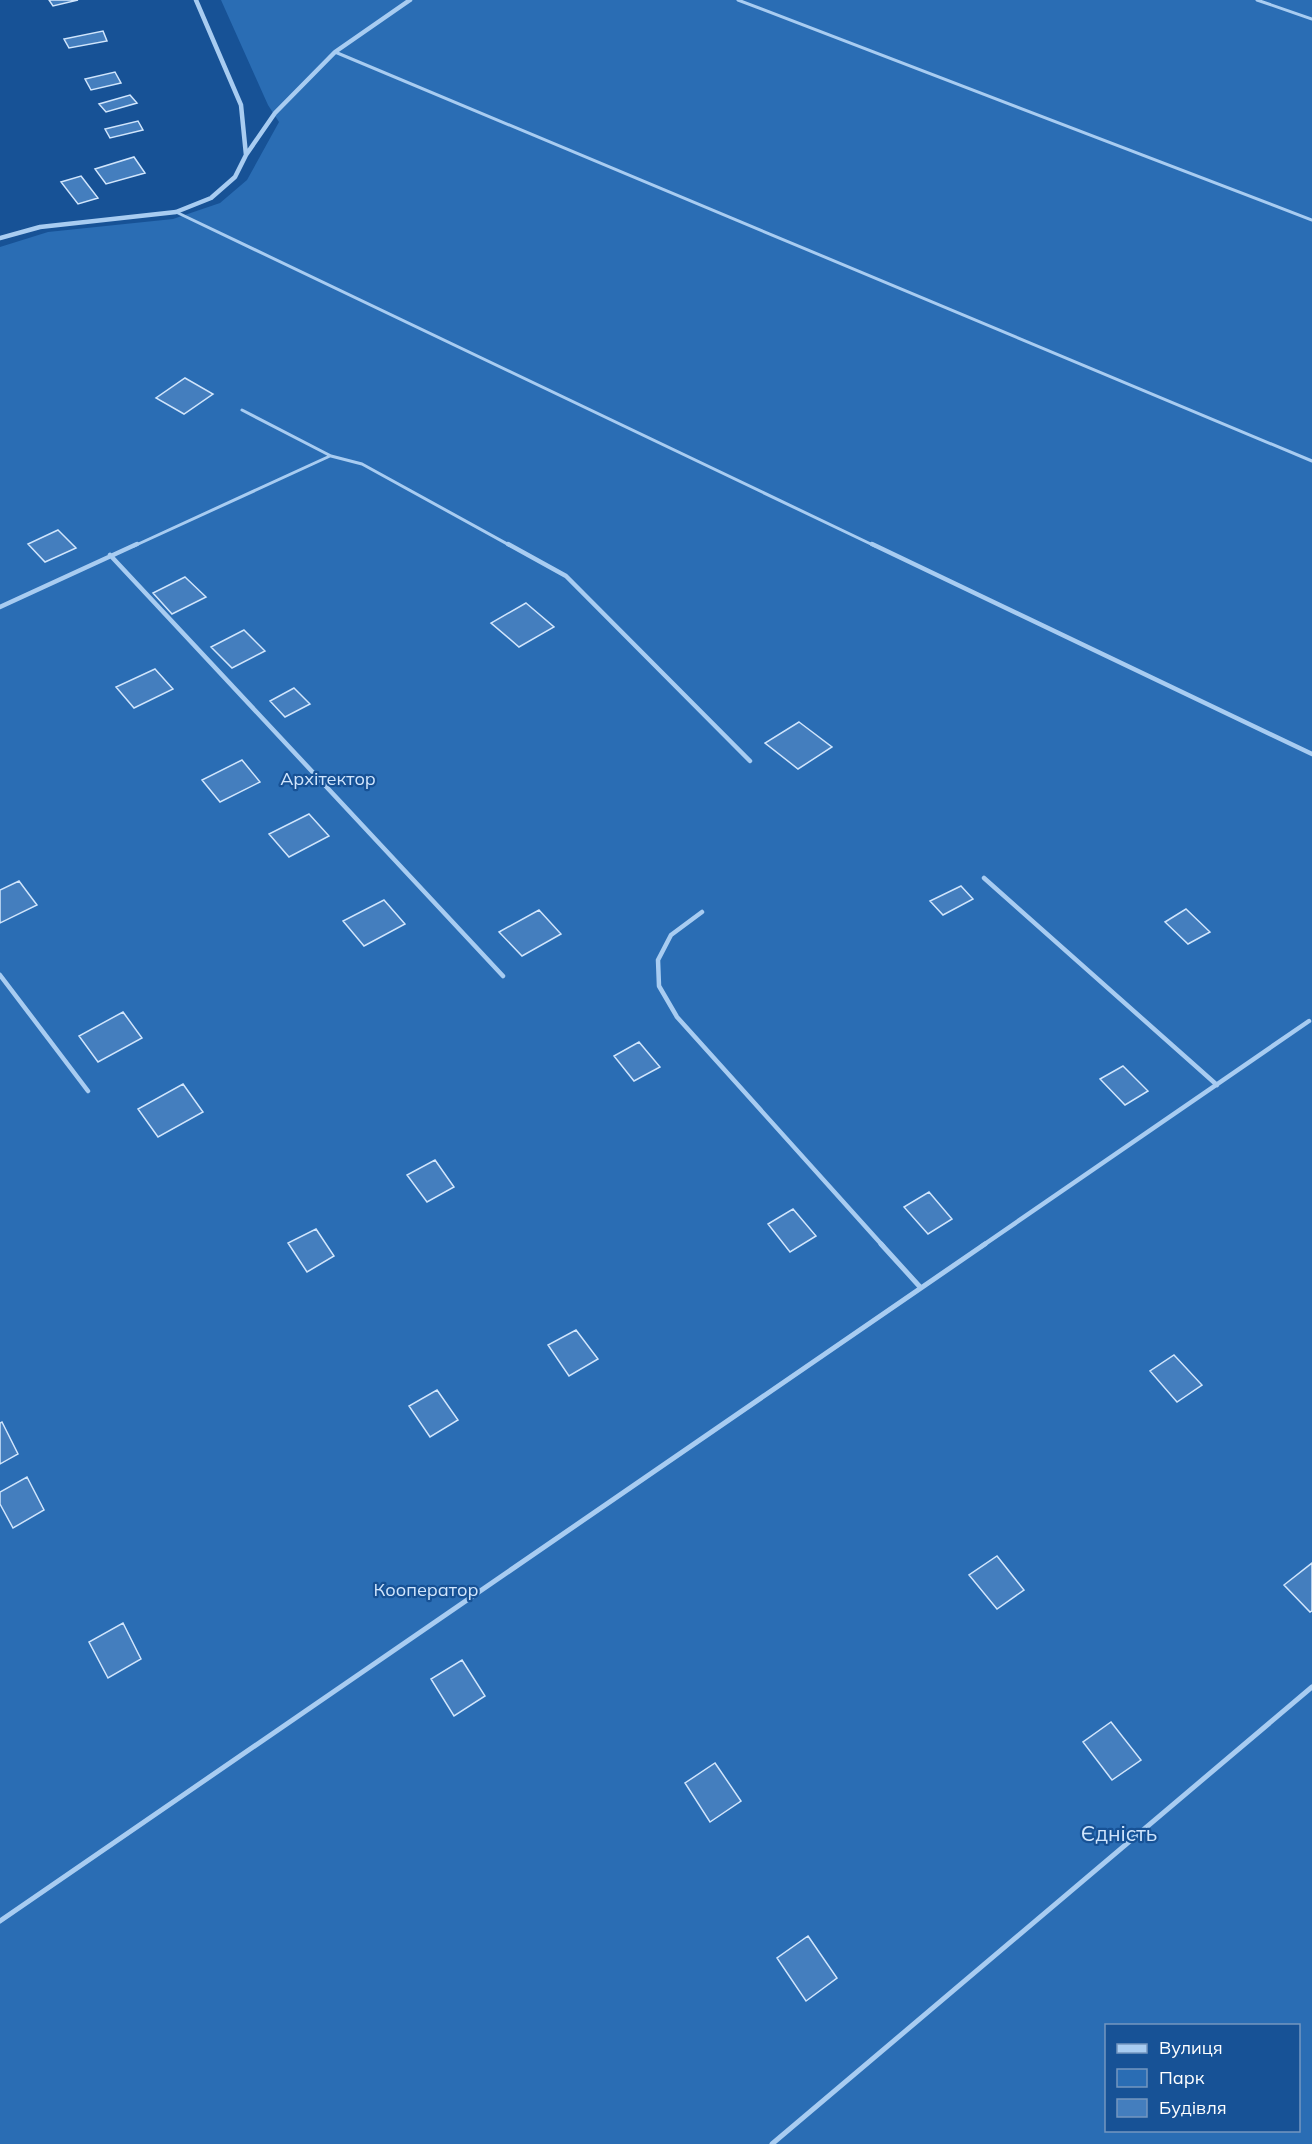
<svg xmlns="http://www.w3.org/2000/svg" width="1312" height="2144" viewBox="0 0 1312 2144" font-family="Mulish,sans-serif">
  <rect width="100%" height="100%" fill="#175296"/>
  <!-- green -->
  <path fill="#2a6db4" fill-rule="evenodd" d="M 221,0 L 1312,0 L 1312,2144 L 0,2144 L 0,247 L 48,232 L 173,219 L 220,203 L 247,180 L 279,122 L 268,105 ZM 1106,2026 L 1298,2026 L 1298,2130 L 1106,2130 Z"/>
  <!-- building -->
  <path fill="#447ebe" stroke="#d0e5fc" stroke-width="1.5" d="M 49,0 L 78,0 L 53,6 Z
    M 103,31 L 107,41 L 69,48 L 64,39 Z
    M 115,72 L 121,83 L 91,90 L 85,79 Z
    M 130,95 L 137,103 L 106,112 L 99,104 Z
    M 138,121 L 143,130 L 110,138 L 105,129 Z
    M 134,157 L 145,173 L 106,184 L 95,169 Z
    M 81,176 L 98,198 L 78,204 L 61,182 Z
    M 185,378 L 213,394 L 184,414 L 156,398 Z
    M 58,530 L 76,548 L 45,562 L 28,544 Z
    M 185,577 L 206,597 L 172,614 L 153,593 Z
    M 526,603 L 554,627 L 519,647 L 491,623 Z
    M 244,630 L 265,651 L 232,668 L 211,647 Z
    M 155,669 L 173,689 L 134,708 L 116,687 Z
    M 294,688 L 310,704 L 285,717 L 270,701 Z
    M 799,722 L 832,747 L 798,769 L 765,743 Z
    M 242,760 L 260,782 L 220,802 L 202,780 Z
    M 309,814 L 329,836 L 289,857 L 269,834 Z
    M 19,881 L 37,905 L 0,923 L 0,890 Z
    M 961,886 L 973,899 L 943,915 L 930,901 Z
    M 384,900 L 405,924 L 364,946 L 343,921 Z
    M 1186,909 L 1210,932 L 1188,944 L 1165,922 Z
    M 539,910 L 561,934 L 522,956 L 499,932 Z
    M 123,1012 L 142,1038 L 98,1062 L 79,1036 Z
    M 639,1042 L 660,1067 L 634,1081 L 614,1056 Z
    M 1123,1066 L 1148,1091 L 1125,1105 L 1100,1079 Z
    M 183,1084 L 203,1112 L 158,1137 L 138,1109 Z
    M 435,1160 L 454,1187 L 427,1202 L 407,1175 Z
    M 929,1192 L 952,1219 L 928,1234 L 904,1207 Z
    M 793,1209 L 816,1236 L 790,1252 L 768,1224 Z
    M 316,1229 L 334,1256 L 307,1272 L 288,1243 Z
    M 576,1330 L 598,1359 L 569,1376 L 548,1345 Z
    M 1174,1355 L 1202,1385 L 1177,1402 L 1150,1371 Z
    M 437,1390 L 458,1420 L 430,1437 L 409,1406 Z
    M 2,1422 L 18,1454 L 0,1464 L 0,1423 Z
    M 27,1477 L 44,1510 L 13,1528 L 0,1504 L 0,1492 Z
    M 997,1556 L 1024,1590 L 997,1609 L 969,1575 Z
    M 1312,1563 L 1312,1611 L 1310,1612 L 1284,1585 Z
    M 123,1623 L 141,1659 L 108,1678 L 89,1642 Z
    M 462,1660 L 485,1696 L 454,1716 L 431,1679 Z
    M 1111,1722 L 1141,1760 L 1112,1780 L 1083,1742 Z
    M 715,1763 L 741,1801 L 710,1822 L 685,1783 Z
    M 808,1936 L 837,1978 L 806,2001 L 777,1958 Z"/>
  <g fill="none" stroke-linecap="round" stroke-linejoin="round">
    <!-- lane-far2 -->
    <path stroke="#a8ccf1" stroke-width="3" d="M 738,0 L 1312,220
      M 1257,0 L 1312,19
      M 335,52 L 1312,461
      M 176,212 L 875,546
      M 242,410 L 331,456 L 362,464 L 511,546
      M 134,546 L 330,456"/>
    <!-- lane-far1 -->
    <path stroke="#a8ccf1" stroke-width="4.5" d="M 508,544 L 566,576 L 750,761
      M 872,544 L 1312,754
      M 110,555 L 503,976
      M 0,607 L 137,544
      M 984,878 L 1217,1085
      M 702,912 L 671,935 L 658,960 L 659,986 L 677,1017 L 883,1246
      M 0,975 L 88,1091
      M 982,1246 L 1309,1021"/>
    <!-- lane -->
    <path stroke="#a8ccf1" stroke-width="5" d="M 881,1244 L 921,1288
      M 0,1921 L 985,1244
      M 772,2144 L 1312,1687"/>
    <!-- street -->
    <path stroke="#a8ccf1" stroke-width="4.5" d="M 246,155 L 275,113 L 335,52 L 410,0
      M 0,238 L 40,227 L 176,212 L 211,198 L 235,177 L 246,155 L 241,105 L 196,0"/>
  </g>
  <g text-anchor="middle" stroke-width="4.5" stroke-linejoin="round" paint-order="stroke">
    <!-- park labels -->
    <g font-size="18" fill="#d0e5fc" stroke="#175296">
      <text x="328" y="785">Архітектор</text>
      <text x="426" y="1596">Кооператор</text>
    </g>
    <!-- near-park labels -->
    <g font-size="21" fill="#d0e5fc" stroke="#175296">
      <text x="1119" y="1841">Єдність</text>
    </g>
  </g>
  <!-- legend -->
  <rect x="1105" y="2024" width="195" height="108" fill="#175296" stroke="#7497c0" stroke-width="1.5"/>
  <rect x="1117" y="2044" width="30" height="9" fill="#a8ccf1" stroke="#7497c0" stroke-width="1.5"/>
  <text x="1159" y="2054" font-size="18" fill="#ffffff">Вулиця</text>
  <rect x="1117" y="2069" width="30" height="18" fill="#2a6db4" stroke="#7497c0" stroke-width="1.5"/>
  <text x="1159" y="2084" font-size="18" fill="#ffffff">Парк</text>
  <rect x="1117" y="2099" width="30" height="18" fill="#447ebe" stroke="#7497c0" stroke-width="1.5"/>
  <text x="1159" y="2114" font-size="18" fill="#ffffff">Будівля</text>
</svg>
